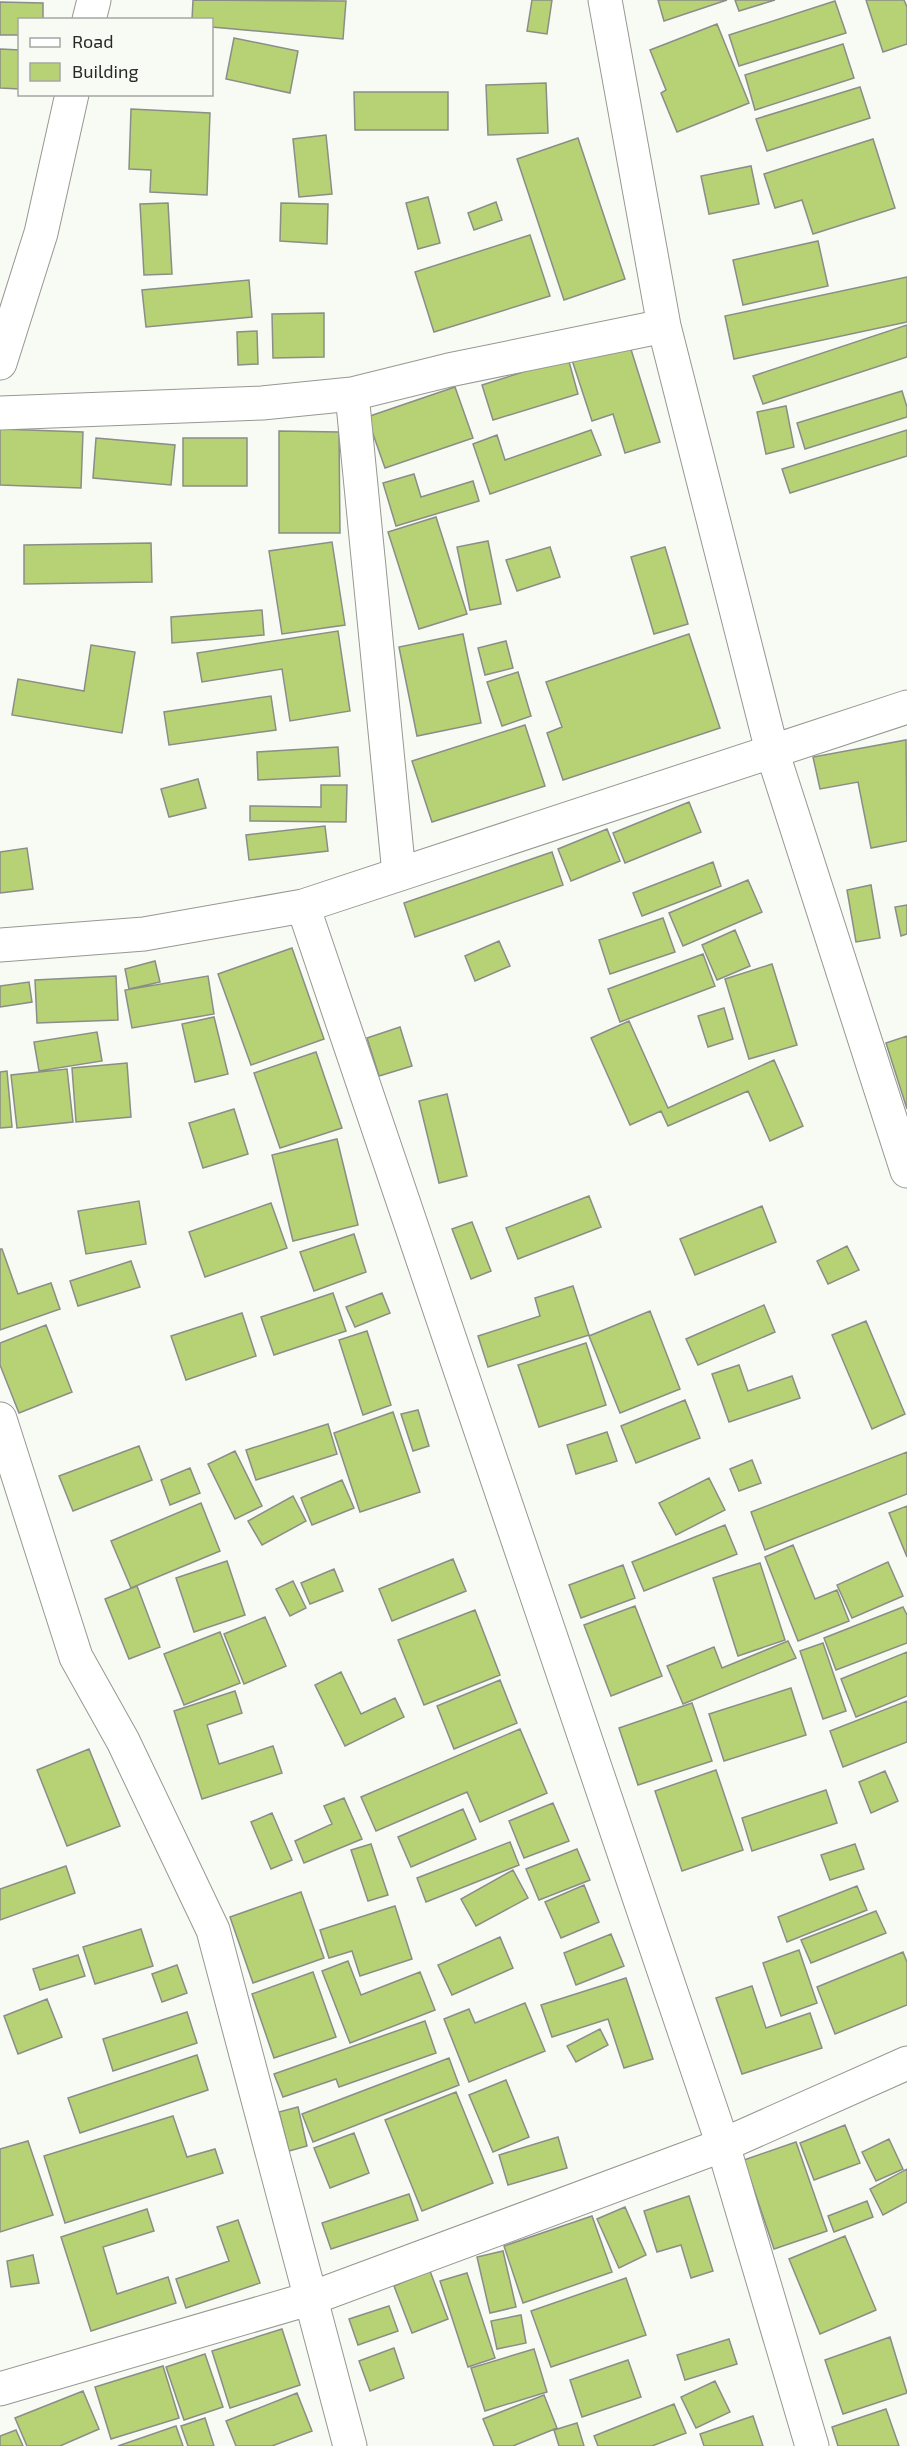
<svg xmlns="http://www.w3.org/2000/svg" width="907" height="2446" viewBox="0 0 907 2446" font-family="'Exo 2',sans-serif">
  <rect width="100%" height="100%" fill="#f8fbf4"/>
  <!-- building -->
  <path fill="#b7d275" stroke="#8b8d87" stroke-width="1.5" d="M 193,0 L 346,1 L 343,39 L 212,27 L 212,20 L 192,20 Z
    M 532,0 L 552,0 L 547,34 L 527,31 Z
    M 658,0 L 727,0 L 664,21 Z
    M 735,0 L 775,0 L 739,11 Z
    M 866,0 L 904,0 L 907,7 L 907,44 L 883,52 Z
    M 835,1 L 846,33 L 739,66 L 729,35 Z
    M 0,2 L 43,3 L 43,20 L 20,20 L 20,35 L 0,35 Z
    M 717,24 L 749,103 L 677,132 L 661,93 L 666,90 L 650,50 Z
    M 234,38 L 298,51 L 290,93 L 226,79 Z
    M 843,44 L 854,78 L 755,110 L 745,75 Z
    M 0,49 L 20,50 L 20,89 L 0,88 Z
    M 546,83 L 548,133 L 488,135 L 486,85 Z
    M 860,87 L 870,118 L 767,151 L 756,119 Z
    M 354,92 L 448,92 L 448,130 L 355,130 Z
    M 131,109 L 210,113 L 207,195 L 150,192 L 151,170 L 129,169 Z
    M 326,135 L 332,194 L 299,197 L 293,139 Z
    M 578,138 L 625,279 L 564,300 L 517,159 Z
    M 873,139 L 895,208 L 813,234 L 802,200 L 775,208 L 764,174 Z
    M 751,166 L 759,204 L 709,214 L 701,176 Z
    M 428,197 L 440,243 L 418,249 L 406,203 Z
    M 496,202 L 502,220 L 474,230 L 468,213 Z
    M 168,203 L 172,274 L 144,275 L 140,204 Z
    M 281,203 L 328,204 L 327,244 L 280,241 Z
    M 530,235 L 550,296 L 434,332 L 415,272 Z
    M 818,241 L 828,286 L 743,305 L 733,260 Z
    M 907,277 L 907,322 L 734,359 L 725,316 Z
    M 249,280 L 252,317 L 146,327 L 142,290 Z
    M 324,313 L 324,357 L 273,358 L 272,314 Z
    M 907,325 L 907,357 L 763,404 L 753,376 Z
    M 257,331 L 258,364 L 238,365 L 237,332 Z
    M 629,343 L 660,442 L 625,453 L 613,414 L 592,421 L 572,360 Z
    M 568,358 L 578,394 L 493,420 L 482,385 Z
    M 455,387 L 473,438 L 385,468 L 367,417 Z
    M 902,391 L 907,407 L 907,417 L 805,449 L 797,423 Z
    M 786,406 L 794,447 L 766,454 L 757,412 Z
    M 0,429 L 83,432 L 81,488 L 0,485 Z
    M 591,430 L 601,455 L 490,494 L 473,444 L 497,435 L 505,460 Z
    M 907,430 L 907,456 L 790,493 L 782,469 Z
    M 279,431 L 339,432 L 340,533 L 279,533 Z
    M 96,438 L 175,445 L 171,485 L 93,478 Z
    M 183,438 L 247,438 L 247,486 L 183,486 Z
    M 414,474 L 421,497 L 473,481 L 479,501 L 396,526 L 383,483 Z
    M 436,517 L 467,614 L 419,629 L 388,532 Z
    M 488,541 L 501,604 L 470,610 L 457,547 Z
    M 332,542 L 345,625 L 282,634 L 269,551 Z
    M 151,543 L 152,582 L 24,584 L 24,545 Z
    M 550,547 L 560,577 L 517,591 L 506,560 Z
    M 665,547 L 688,624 L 654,634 L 631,557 Z
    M 262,610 L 264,635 L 172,643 L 171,617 Z
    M 338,631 L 350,711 L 290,721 L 282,669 L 202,682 L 197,653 Z
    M 463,634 L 481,723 L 417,736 L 399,647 Z
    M 689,634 L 720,728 L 563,780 L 547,733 L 562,727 L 546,682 Z
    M 506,641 L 513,668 L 485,675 L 478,648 Z
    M 91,645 L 135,652 L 122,733 L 12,715 L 18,679 L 84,691 Z
    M 518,672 L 531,716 L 502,726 L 487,682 Z
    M 271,696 L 276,730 L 169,745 L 164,712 Z
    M 525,725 L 545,786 L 432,822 L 412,761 Z
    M 906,740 L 907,841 L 871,848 L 858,782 L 820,789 L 813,757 Z
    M 338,747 L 340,776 L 258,780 L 257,752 Z
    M 198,779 L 206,808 L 169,817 L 161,789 Z
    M 321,785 L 347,785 L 346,822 L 250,821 L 250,806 L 321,807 Z
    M 689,802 L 701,832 L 625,863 L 613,833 Z
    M 325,826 L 328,851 L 249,860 L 246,835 Z
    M 607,829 L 620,861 L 571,881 L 558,849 Z
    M 27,848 L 33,889 L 0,893 L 0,852 Z
    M 552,852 L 563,885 L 415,937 L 404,903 Z
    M 713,862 L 721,886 L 642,916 L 633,893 Z
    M 748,880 L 762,912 L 683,946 L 669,913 Z
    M 871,885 L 880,938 L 856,942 L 847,890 Z
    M 907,905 L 907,934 L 901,936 L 895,907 Z
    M 663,918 L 675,952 L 610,974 L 599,940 Z
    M 735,930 L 750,966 L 717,980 L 702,945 Z
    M 499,941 L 510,966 L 475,981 L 465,956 Z
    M 292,948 L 324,1039 L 251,1065 L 218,974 Z
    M 703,954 L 715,986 L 620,1022 L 608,989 Z
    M 155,961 L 160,982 L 129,989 L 125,969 Z
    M 772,964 L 797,1045 L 749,1059 L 725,979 Z
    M 116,976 L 118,1020 L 37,1023 L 35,980 Z
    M 208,976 L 214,1014 L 132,1028 L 125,990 Z
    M 29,982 L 32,1002 L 0,1007 L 0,986 Z
    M 724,1008 L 733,1039 L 708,1047 L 698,1016 Z
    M 214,1017 L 228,1074 L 195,1082 L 182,1024 Z
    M 629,1021 L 668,1108 L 774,1060 L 803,1126 L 770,1141 L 748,1091 L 668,1126 L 661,1111 L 630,1125 L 591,1038 Z
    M 400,1027 L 412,1066 L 379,1076 L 367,1038 Z
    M 97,1032 L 102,1061 L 39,1071 L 34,1042 Z
    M 907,1036 L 907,1109 L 886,1043 Z
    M 316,1052 L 342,1128 L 280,1148 L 254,1073 Z
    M 127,1063 L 131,1117 L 76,1122 L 72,1068 Z
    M 67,1069 L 73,1122 L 17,1128 L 11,1075 Z
    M 7,1071 L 12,1127 L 0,1128 L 0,1072 Z
    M 447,1094 L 467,1176 L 439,1183 L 419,1101 Z
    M 234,1109 L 248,1154 L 203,1168 L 189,1123 Z
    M 337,1139 L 358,1225 L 293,1241 L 272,1155 Z
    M 589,1196 L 601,1227 L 518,1259 L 506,1228 Z
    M 139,1201 L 146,1244 L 86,1254 L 78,1211 Z
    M 271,1203 L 287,1248 L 205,1277 L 189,1232 Z
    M 762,1206 L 776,1242 L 695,1275 L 680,1239 Z
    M 472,1222 L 491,1271 L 471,1279 L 452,1229 Z
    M 354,1234 L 366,1272 L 314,1291 L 300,1252 Z
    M 847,1246 L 859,1270 L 828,1284 L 817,1261 Z
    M 0,1249 L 2,1249 L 18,1294 L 51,1283 L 60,1309 L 0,1330 Z
    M 131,1261 L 140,1287 L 78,1306 L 70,1281 Z
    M 573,1286 L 589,1335 L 488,1367 L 478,1336 L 540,1316 L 535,1298 Z
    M 333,1293 L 346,1331 L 274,1355 L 261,1317 Z
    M 382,1293 L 390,1313 L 355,1327 L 346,1307 Z
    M 764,1305 L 775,1332 L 698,1365 L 686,1339 Z
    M 650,1311 L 680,1389 L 620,1413 L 589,1336 Z
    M 242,1313 L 256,1356 L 186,1380 L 171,1336 Z
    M 866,1321 L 905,1414 L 872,1429 L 832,1335 Z
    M 46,1325 L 72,1392 L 19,1413 L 0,1365 L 0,1343 Z
    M 367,1331 L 391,1405 L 363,1415 L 339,1340 Z
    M 586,1343 L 606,1405 L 539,1427 L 518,1365 Z
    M 739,1365 L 748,1391 L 792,1376 L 800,1398 L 729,1422 L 712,1374 Z
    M 685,1400 L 700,1438 L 636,1463 L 621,1426 Z
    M 418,1410 L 429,1446 L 413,1451 L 401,1414 Z
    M 393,1412 L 420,1492 L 360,1512 L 334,1433 Z
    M 328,1424 L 337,1454 L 256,1480 L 246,1450 Z
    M 607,1432 L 617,1461 L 576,1474 L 567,1445 Z
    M 139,1446 L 152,1480 L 73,1511 L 59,1476 Z
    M 235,1451 L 262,1506 L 235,1519 L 208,1464 Z
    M 907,1452 L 907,1494 L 765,1550 L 751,1512 Z
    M 752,1460 L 761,1483 L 739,1491 L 730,1469 Z
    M 190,1468 L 200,1493 L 170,1505 L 161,1480 Z
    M 709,1478 L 725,1510 L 676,1535 L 659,1503 Z
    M 342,1480 L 354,1508 L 312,1525 L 301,1498 Z
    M 293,1496 L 306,1521 L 262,1545 L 248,1521 Z
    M 201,1503 L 220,1551 L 131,1588 L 111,1541 Z
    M 907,1506 L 907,1557 L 889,1513 Z
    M 725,1525 L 737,1554 L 644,1591 L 632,1562 Z
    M 793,1545 L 815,1599 L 837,1590 L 849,1621 L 798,1641 L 765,1557 Z
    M 453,1559 L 466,1591 L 392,1621 L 379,1589 Z
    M 227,1561 L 245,1615 L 194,1632 L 176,1578 Z
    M 888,1562 L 903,1596 L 852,1618 L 837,1585 Z
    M 760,1563 L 785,1640 L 738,1656 L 713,1578 Z
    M 623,1565 L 635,1598 L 581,1618 L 569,1585 Z
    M 334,1569 L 343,1591 L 310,1604 L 301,1583 Z
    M 293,1581 L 306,1608 L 290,1616 L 276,1589 Z
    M 137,1586 L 160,1647 L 129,1659 L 105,1599 Z
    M 635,1606 L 662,1676 L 611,1696 L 584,1625 Z
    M 903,1607 L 907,1615 L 907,1643 L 836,1670 L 824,1638 Z
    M 475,1610 L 500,1675 L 424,1705 L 398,1640 Z
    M 265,1617 L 286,1666 L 244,1684 L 224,1634 Z
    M 220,1632 L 240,1683 L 184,1705 L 164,1654 Z
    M 788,1641 L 796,1658 L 683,1704 L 667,1666 L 714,1647 L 722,1668 Z
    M 823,1643 L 846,1711 L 823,1719 L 800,1651 Z
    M 907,1652 L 907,1696 L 856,1717 L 841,1679 Z
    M 341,1672 L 361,1714 L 395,1698 L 404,1717 L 345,1746 L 315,1685 Z
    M 500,1680 L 517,1723 L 454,1749 L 437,1706 Z
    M 791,1688 L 806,1735 L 724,1761 L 709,1714 Z
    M 235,1691 L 242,1713 L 207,1725 L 219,1764 L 273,1746 L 282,1773 L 202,1799 L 174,1711 Z
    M 907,1701 L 907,1742 L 843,1767 L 830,1731 Z
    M 692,1703 L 712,1761 L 638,1785 L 619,1728 Z
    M 520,1729 L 547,1793 L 480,1822 L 467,1792 L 376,1831 L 361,1797 Z
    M 89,1749 L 120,1826 L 67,1846 L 37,1770 Z
    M 716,1770 L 743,1850 L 682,1871 L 655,1791 Z
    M 885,1771 L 898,1801 L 871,1813 L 859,1782 Z
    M 826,1790 L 837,1823 L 752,1851 L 742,1818 Z
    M 344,1798 L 362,1839 L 304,1863 L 295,1841 L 332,1824 L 324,1806 Z
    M 553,1803 L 569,1841 L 524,1858 L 509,1821 Z
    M 463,1809 L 476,1839 L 411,1867 L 398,1837 Z
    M 272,1813 L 292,1860 L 271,1869 L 251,1822 Z
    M 510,1842 L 519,1865 L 426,1902 L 417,1878 Z
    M 371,1844 L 388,1895 L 368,1901 L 351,1850 Z
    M 855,1844 L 864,1869 L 830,1880 L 821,1855 Z
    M 577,1849 L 590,1880 L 539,1900 L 526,1869 Z
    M 66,1866 L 75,1893 L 0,1920 L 0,1889 Z
    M 513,1870 L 528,1898 L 476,1926 L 461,1899 Z
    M 584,1885 L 599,1922 L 561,1938 L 545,1902 Z
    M 857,1886 L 867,1910 L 787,1942 L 778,1917 Z
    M 301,1892 L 324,1958 L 253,1983 L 230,1917 Z
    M 395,1906 L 412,1959 L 360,1976 L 352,1951 L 329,1958 L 320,1930 Z
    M 876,1911 L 886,1933 L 811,1963 L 801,1940 Z
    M 141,1929 L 153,1966 L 95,1984 L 83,1947 Z
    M 611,1934 L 624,1966 L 576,1985 L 564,1953 Z
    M 500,1937 L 513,1968 L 452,1995 L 438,1965 Z
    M 799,1950 L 817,2003 L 781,2016 L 763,1963 Z
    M 903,1952 L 907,1962 L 907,2005 L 835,2034 L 817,1987 Z
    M 78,1955 L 85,1976 L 40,1990 L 33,1969 Z
    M 348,1961 L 361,1995 L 420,1972 L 435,2010 L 350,2043 L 322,1971 Z
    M 177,1965 L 187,1993 L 162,2002 L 152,1974 Z
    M 313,1972 L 336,2037 L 274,2058 L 252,1994 Z
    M 626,1978 L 653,2059 L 624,2068 L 608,2019 L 552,2037 L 541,2005 Z
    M 752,1986 L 766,2028 L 810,2013 L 822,2048 L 742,2074 L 716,1998 Z
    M 47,1999 L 62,2037 L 18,2054 L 4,2016 Z
    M 525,2003 L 545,2051 L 469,2082 L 444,2019 L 469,2009 L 475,2023 Z
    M 187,2012 L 197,2043 L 113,2071 L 103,2039 Z
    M 425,2021 L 436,2053 L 339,2087 L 336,2079 L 283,2097 L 274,2074 Z
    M 600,2029 L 608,2045 L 576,2062 L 567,2046 Z
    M 197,2055 L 208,2090 L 80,2133 L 68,2098 Z
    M 449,2058 L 459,2085 L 313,2142 L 302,2114 Z
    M 506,2080 L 529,2137 L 493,2152 L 469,2095 Z
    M 456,2092 L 493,2183 L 422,2211 L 385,2120 Z
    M 298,2107 L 307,2146 L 289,2151 L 279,2112 Z
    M 173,2116 L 187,2157 L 215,2149 L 223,2173 L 65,2223 L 44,2156 Z
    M 845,2125 L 860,2163 L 814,2180 L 800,2143 Z
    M 354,2133 L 369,2173 L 330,2188 L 314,2148 Z
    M 558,2137 L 567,2168 L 508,2185 L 499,2155 Z
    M 889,2139 L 903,2169 L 876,2181 L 862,2152 Z
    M 28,2141 L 53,2215 L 0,2232 L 0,2149 Z
    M 796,2142 L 827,2231 L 774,2249 L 744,2160 Z
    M 907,2169 L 907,2202 L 883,2215 L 870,2189 Z
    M 409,2194 L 418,2220 L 331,2249 L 322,2223 Z
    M 689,2196 L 713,2271 L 691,2278 L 681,2245 L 657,2252 L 644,2211 Z
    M 867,2201 L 873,2217 L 834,2232 L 828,2216 Z
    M 625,2207 L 646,2255 L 619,2268 L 597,2219 Z
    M 147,2209 L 154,2231 L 103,2247 L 117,2294 L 168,2277 L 176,2303 L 91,2331 L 61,2237 Z
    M 592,2216 L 612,2272 L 523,2303 L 504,2246 Z
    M 238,2220 L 260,2283 L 186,2308 L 176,2279 L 229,2261 L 217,2227 Z
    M 845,2236 L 876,2310 L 820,2334 L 789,2259 Z
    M 503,2251 L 516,2307 L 490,2313 L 477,2257 Z
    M 33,2255 L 39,2283 L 11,2287 L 7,2261 Z
    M 430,2271 L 448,2319 L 412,2333 L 394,2286 Z
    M 467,2273 L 495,2358 L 468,2367 L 440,2281 Z
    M 626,2278 L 646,2335 L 551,2367 L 531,2311 Z
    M 389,2306 L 398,2331 L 358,2345 L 349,2319 Z
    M 521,2315 L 526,2343 L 497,2349 L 491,2321 Z
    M 282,2329 L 300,2385 L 230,2408 L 212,2351 Z
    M 890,2337 L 907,2393 L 843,2414 L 825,2360 Z
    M 729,2339 L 737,2364 L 685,2380 L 677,2355 Z
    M 394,2348 L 404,2378 L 370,2391 L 359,2361 Z
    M 534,2349 L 547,2392 L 485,2411 L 471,2368 Z
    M 205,2354 L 223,2407 L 184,2420 L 166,2367 Z
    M 628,2360 L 641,2397 L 582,2417 L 570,2380 Z
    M 163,2366 L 179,2418 L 111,2439 L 95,2387 Z
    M 715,2381 L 730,2412 L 696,2428 L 681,2397 Z
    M 83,2391 L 99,2429 L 60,2446 L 27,2446 L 15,2418 Z
    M 297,2393 L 312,2431 L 272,2446 L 236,2446 L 226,2421 Z
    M 544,2395 L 557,2428 L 513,2446 L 494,2446 L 483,2419 Z
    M 674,2404 L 686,2433 L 652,2446 L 598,2446 L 594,2436 Z
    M 886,2409 L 899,2446 L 838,2446 L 832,2427 Z
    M 753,2416 L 763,2446 L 704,2446 L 700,2434 Z
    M 205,2418 L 214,2446 L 188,2446 L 181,2426 Z
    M 577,2423 L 584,2446 L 559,2446 L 554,2430 Z
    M 176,2426 L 183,2446 L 118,2446 Z
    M 16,2430 L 23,2446 L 0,2446 L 0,2436 Z"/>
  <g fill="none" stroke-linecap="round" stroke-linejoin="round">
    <defs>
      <path id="minor" d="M 605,0 L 664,326 L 772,751 L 907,1171
        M 89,20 L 94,0
        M 0,363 L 41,233 L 72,94
        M 352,394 L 399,874
        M 0,413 L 262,403 L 352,394 L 449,370 L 664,326
        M 303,906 L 723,2145 L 812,2446
        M 0,945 L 144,934 L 303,906 L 907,707
        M 0,1419 L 76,1657 L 123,1741 L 213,1930 L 350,2446
        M 0,2389 L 312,2298 L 723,2145 L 907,2063"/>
    </defs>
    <!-- minor casing -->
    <use href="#minor" stroke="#969892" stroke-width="35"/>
    <!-- minor -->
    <use href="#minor" stroke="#fff" stroke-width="33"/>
  </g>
  <!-- legend -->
  <rect x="18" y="18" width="195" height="78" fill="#f8fbf4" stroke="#a5a7a2" stroke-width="1.5"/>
  <rect x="30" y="38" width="30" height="9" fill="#ffffff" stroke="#a5a7a2" stroke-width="1.5"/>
  <text x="72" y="48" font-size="18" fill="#282926">Road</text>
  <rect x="30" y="63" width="30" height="18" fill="#b7d275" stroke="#a5a7a2" stroke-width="1.5"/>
  <text x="72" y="78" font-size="18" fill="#282926">Building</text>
</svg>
